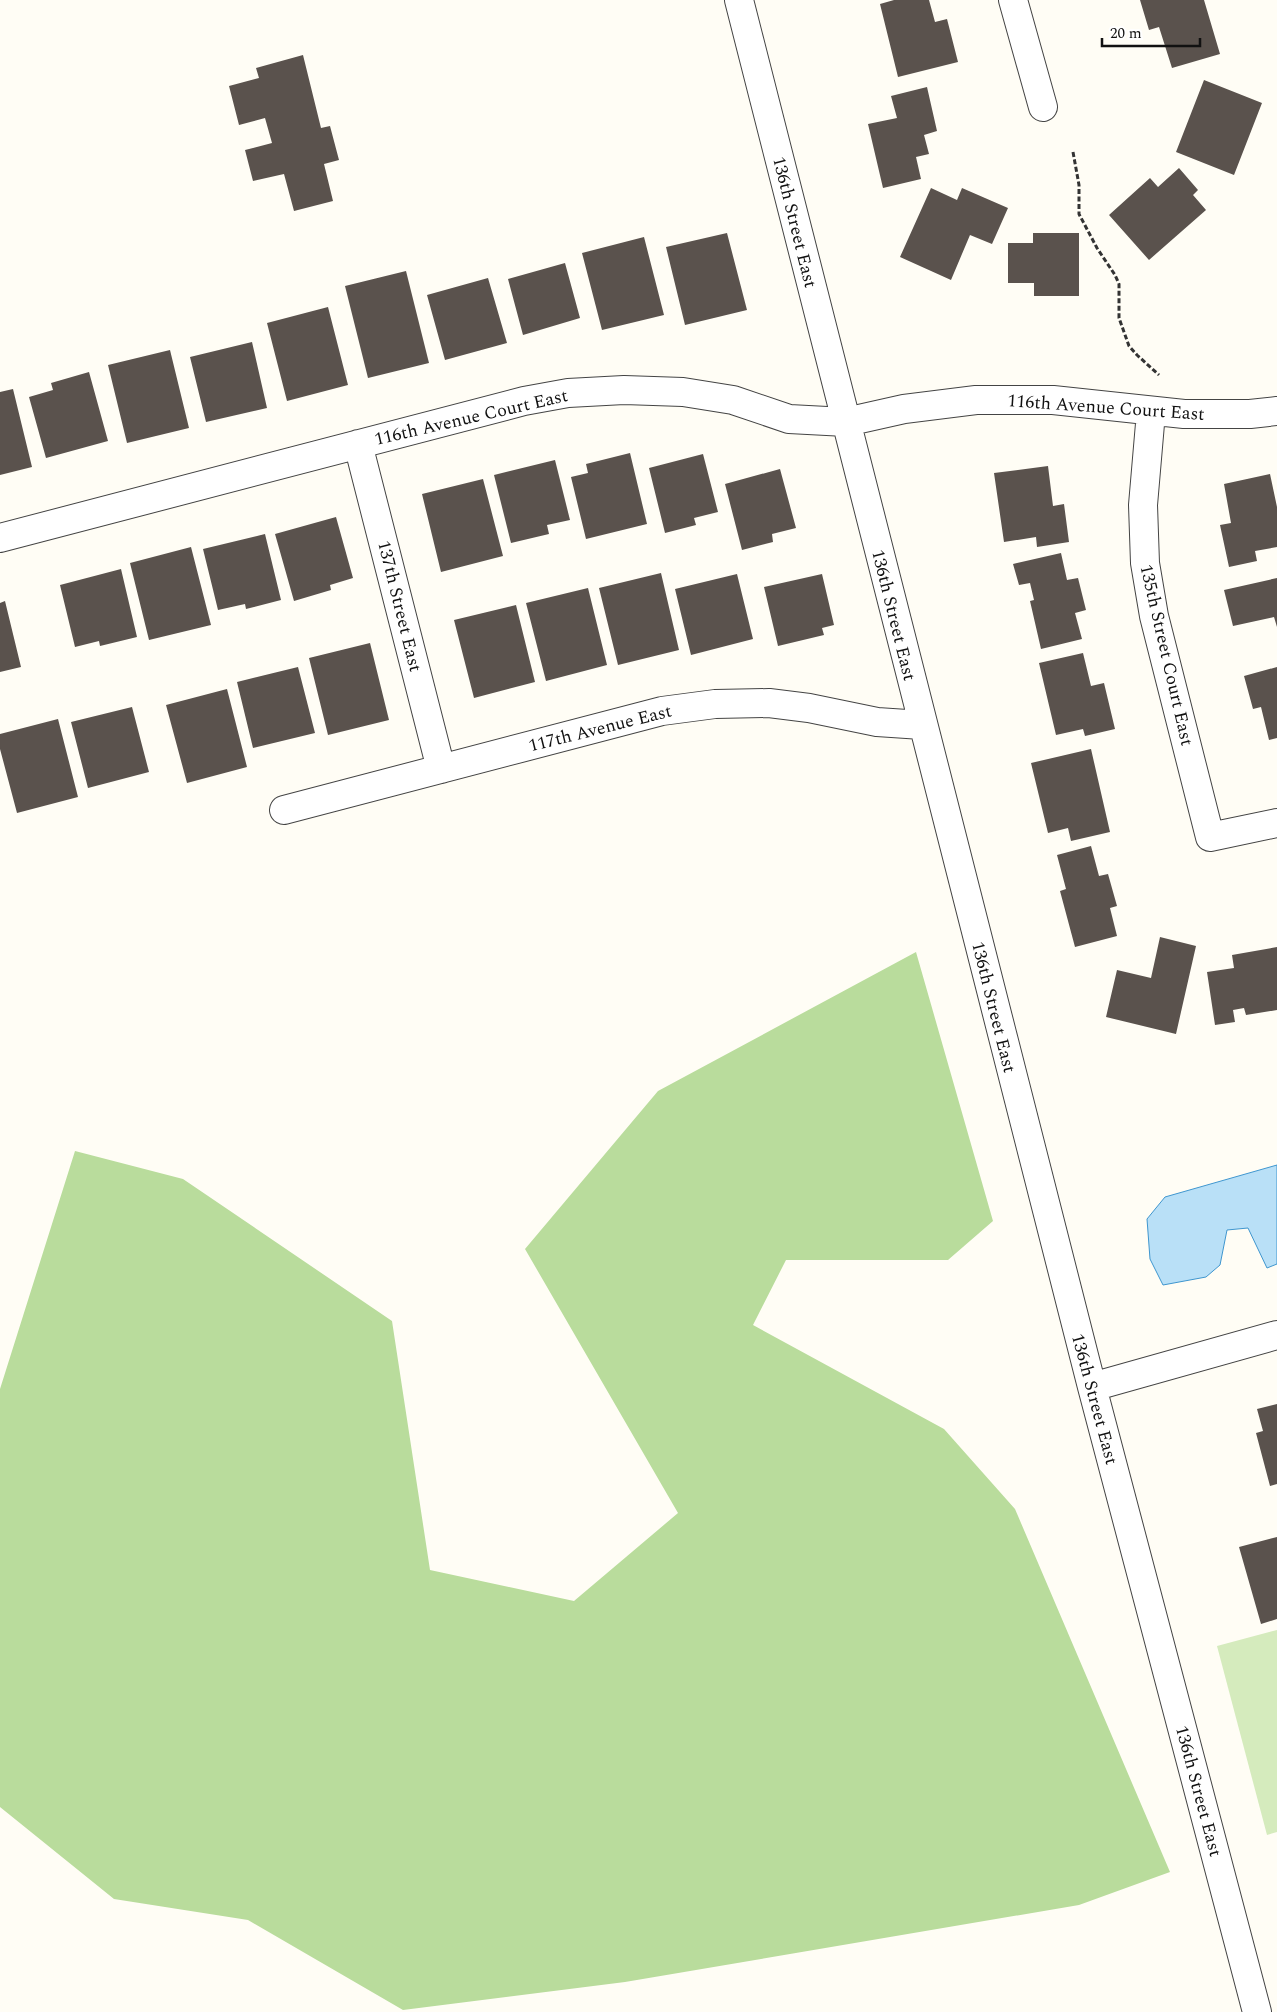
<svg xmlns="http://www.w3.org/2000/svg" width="1277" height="2012" viewBox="0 0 1277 2012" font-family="Spectral,serif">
  <rect width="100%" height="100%" fill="#fffdf5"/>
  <!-- green -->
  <path fill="#d5ebbd" d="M 1277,1630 L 1277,1832 L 1267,1835 L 1217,1646 Z"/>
  <!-- forest -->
  <path fill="#b9dc9c" d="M 916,952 L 993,1221 L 948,1260 L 786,1260 L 753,1325 L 944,1429 L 1015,1509 L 1170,1872 L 1079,1905 L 625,1982 L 403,2010 L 248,1920 L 114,1899 L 0,1807 L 0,1389 L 75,1151 L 183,1179 L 392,1321 L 430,1570 L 574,1601 L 678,1513 L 525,1249 L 658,1091 Z"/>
  <!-- water -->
  <path fill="#b9e0f7" stroke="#3f96cf" d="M 1277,1165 L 1277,1264 L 1267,1268 L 1248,1228 L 1227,1230 L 1220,1265 L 1206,1277 L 1163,1285 L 1150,1259 L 1147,1219 L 1165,1197 Z"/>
  <!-- building -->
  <path fill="#5a524d" d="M 894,0 L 929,0 L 935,22 L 947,19 L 958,62 L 898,77 L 880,4 Z
    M 1140,0 L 1204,0 L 1220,54 L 1172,68 L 1159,27 L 1149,30 Z
    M 303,55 L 321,128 L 330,126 L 339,160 L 324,164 L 333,201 L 294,211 L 284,174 L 253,181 L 245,150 L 272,143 L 265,118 L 239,125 L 229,86 L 259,78 L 256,68 Z
    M 1204,80 L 1262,103 L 1234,175 L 1176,152 Z
    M 927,87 L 937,131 L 924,135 L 929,154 L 916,157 L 921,179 L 883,188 L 868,124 L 897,118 L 891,96 Z
    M 1179,168 L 1198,190 L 1193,195 L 1206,210 L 1149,260 L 1109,215 L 1150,178 L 1158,187 Z
    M 931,188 L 957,200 L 962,188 L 1008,208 L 992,244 L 970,235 L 951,280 L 900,257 Z
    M 727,233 L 747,310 L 685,325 L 666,247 Z
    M 1033,233 L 1079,233 L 1079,296 L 1034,296 L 1034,283 L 1008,283 L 1008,243 L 1033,243 Z
    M 644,237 L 664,315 L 602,330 L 582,253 Z
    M 565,263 L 580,318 L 523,335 L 508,279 Z
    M 406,271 L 429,363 L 368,378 L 345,286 Z
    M 488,278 L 507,343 L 445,360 L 427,295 Z
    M 328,307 L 348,385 L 287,401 L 267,323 Z
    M 252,342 L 267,408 L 206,422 L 190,357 Z
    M 170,350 L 189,428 L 127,443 L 108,365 Z
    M 89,372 L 108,441 L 46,458 L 29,397 L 53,390 L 51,383 Z
    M 13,389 L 32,467 L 0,475 L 0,392 Z
    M 630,453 L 647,524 L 586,539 L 571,477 L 588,473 L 586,464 Z
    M 703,454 L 718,512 L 694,518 L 696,525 L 665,533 L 649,468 Z
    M 555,460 L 570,520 L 547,525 L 549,534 L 511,543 L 494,475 Z
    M 1048,466 L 1053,506 L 1064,504 L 1069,542 L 1037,547 L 1036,537 L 1004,542 L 994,473 Z
    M 780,469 L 796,528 L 772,534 L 773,542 L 742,550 L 725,484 Z
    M 1270,474 L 1277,507 L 1277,547 L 1255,551 L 1257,561 L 1229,567 L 1220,525 L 1231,523 L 1224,484 Z
    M 483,479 L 503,556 L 441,572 L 422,494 Z
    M 336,517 L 353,578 L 330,585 L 331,590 L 294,601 L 275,534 Z
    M 265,534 L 281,600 L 246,609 L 245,604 L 218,610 L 203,549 Z
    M 191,547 L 211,625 L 149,640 L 130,563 Z
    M 1061,553 L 1067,580 L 1078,578 L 1086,610 L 1075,613 L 1082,639 L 1041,649 L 1030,601 L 1034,600 L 1030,583 L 1019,585 L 1013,564 Z
    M 121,569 L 137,637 L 100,646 L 99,641 L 75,647 L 60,585 Z
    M 661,573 L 679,650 L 618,665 L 599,588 Z
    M 737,574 L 753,639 L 691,655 L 675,589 Z
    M 822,574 L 834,625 L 822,628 L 824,635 L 778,646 L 764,587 Z
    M 1277,578 L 1277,627 L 1274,617 L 1233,626 L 1224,590 Z
    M 588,588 L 607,665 L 546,681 L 526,603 Z
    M 5,601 L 21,667 L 0,672 L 0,603 Z
    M 516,605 L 535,682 L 474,698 L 454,620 Z
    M 370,643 L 389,720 L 328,735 L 309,658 Z
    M 1083,653 L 1091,686 L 1104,683 L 1115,729 L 1085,736 L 1083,729 L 1056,735 L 1039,663 Z
    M 298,667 L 315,733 L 253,748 L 237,682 Z
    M 1277,667 L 1277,738 L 1269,740 L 1261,707 L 1253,709 L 1244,676 Z
    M 227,689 L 247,767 L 187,783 L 166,705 Z
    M 132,707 L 149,772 L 88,788 L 71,722 Z
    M 58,719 L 78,797 L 17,813 L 0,749 L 0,734 Z
    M 1091,749 L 1110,832 L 1071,841 L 1068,828 L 1048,833 L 1031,763 Z
    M 1091,846 L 1099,876 L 1108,874 L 1117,906 L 1110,908 L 1117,936 L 1075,947 L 1060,891 L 1066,889 L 1057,855 Z
    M 1160,937 L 1196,946 L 1176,1034 L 1106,1017 L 1117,970 L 1151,978 Z
    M 1277,947 L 1277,1010 L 1246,1015 L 1244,1008 L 1233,1010 L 1235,1022 L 1215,1025 L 1207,972 L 1234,968 L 1232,955 Z
    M 1277,1404 L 1277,1484 L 1270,1486 L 1256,1433 L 1263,1431 L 1257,1409 Z
    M 1277,1537 L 1277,1619 L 1261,1624 L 1239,1547 Z"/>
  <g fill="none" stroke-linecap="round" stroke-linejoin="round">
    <defs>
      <path id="minor" d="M 739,0 L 1092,1387 L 1257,2012
        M 1013,0 L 1043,107
        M 1151,412 L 1143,505 L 1145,563 L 1154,616 L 1210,837 L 1277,823
        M 358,444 L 441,769
        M 0,538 L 524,401 L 568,393 L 624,390 L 683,392 L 733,400 L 789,419 L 846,422 L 904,409 L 976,400 L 1053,400 L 1184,414 L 1250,414 L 1277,411
        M 284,810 L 662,711 L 715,704 L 769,703 L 809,708 L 877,722 L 922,725
        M 1092,1387 L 1277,1335"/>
    </defs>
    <!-- minor casing -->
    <use href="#minor" stroke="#444" stroke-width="30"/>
    <!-- path -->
    <path stroke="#333" stroke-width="3" stroke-dasharray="5 2.5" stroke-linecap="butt" d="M 1073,152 L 1079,185 L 1079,214 L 1097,248 L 1115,275 L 1119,284 L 1119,318 L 1129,346 L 1137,355 L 1159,375"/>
    <!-- minor -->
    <use href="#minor" stroke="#fff" stroke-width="28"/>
  </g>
  <g text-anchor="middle" stroke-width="5" stroke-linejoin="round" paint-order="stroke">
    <!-- street labels -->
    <g font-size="18" fill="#111" stroke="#fff">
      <text transform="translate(795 222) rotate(76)" y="6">136th Street East</text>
      <text transform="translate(1106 407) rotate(4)" y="6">116th Avenue Court East</text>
      <text transform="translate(471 417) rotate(-13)" y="6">116th Avenue Court East</text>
      <text transform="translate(400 606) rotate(76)" y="6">137th Street East</text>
      <text transform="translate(894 615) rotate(76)" y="6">136th Street East</text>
      <text transform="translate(1167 655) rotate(77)" y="6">135th Street Court East</text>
      <text transform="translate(600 728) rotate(-14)" y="6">117th Avenue East</text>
      <text transform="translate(994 1007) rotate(76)" y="6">136th Street East</text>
      <text transform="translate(1095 1399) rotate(75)" y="6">136th Street East</text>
      <text transform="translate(1199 1791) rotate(75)" y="6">136th Street East</text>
    </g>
  </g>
  <!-- scale -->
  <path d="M1102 38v8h98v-8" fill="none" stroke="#111111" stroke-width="2.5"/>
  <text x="1110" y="38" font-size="15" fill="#111111" stroke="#ffffff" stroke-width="4" paint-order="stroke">20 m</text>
</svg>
